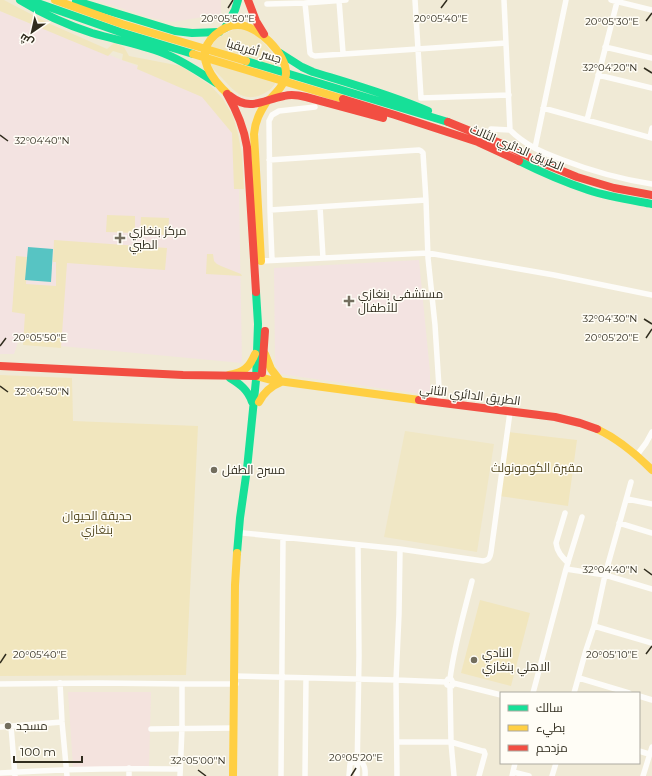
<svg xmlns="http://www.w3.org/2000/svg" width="652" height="776" viewBox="0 0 652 776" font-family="Montserrat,Cairo,sans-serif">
  <rect width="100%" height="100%" fill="#f0ead6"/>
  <!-- built -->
  <path fill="#f0e7c5" d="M 405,431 L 494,444 L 477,552 L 384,537 Z"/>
  <!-- education -->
  <path fill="#f4e3de" d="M 95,0 L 221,0 L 221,14 L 173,22 L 152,18 Z
    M 68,692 L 151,692 L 149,767 L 73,767 Z"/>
  <!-- medical -->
  <path fill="#f3e3e1" d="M 0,11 L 209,95 L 238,134 L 242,363 L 18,342 L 14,354 L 0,354 Z
    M 419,260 L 430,372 L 430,393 L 427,395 L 280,374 L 275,363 L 274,268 Z"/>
  <!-- green -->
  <path fill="#f1e6be" d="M 0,0 L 4,0 L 48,23 L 107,49 L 114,43 L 124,47 L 129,56 L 181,66 L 210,85 L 223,99 L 233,116 L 238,134 L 242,155 L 244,189 L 234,189 L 232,133 L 202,97 L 137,69 L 138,65 L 122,60 L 123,54 L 113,51 L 108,56 L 0,11 Z
    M 236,29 C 239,29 242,29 245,30 C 249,31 255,34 258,37 C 264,42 278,59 279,67 C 279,71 278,78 276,81 C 274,87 269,91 263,94 C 244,103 235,92 222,78 C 219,75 215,71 212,67 C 210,63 210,59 210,55 C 210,40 224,33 236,29 Z
    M 107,215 L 135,216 L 135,233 L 106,232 Z
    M 141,217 L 169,218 L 168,235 L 140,234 Z
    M 54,240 L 167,248 L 165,270 L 67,263 L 61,348 L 23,345 L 25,314 L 12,312 L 16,256 L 27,257 L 26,284 L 56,286 L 56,262 L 53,262 Z
    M 207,254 L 213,254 L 214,261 L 217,264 L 221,266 L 241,274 L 242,276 L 206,274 Z
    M 0,375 L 72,378 L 73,421 L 198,426 L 186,675 L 0,676 Z
    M 507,432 L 577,440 L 568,506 L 499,496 Z
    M 480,600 L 530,613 L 511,686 L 461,673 Z"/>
  <!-- water -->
  <path fill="#57c4c3" d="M 28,247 L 53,249 L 51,282 L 25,280 Z"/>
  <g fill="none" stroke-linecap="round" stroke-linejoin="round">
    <!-- street -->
    <path stroke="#fdfcf9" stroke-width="5.5" d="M 339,0 L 343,53
      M 415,0 L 421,98 L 509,95
      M 504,0 L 510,130
      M 611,0 L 652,10
      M 305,3 L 310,53 L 312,55 L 315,56 L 506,43
      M 267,4 L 305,3 L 346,0
      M 605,47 L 652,58
      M 598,75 L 652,88
      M 543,108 L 652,138
      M 587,120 L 617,2
      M 491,129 L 510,130 C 525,145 543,153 563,160 C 594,172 619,179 652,184
      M 650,137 L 652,128
      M 535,148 L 566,0
      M 269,160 L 419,150 L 421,151 L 423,153 L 426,200 L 428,258 L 435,325 L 440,403
      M 320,207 L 323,258
      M 270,210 L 426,200
      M 272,260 L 270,210 L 269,121 L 272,115 L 279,111 L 315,107
      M 261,261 L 428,253 L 554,275 L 652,295
      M 637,455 L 646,443 L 652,432
      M 627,499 L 652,504
      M 565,513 L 556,543 C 557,552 562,557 568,563
      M 582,517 L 566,569 L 605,575 L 652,589
      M 619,523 L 652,533
      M 243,533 L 400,549 L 483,561 C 489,560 490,558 491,552 L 510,412
      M 594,626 L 652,643
      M 234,676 L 396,680 L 446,682
      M 579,678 L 629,693
      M 450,679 C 454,646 464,613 472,581
      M 60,683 L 62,722 L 67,776
      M 453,683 L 452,686 L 450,686 L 447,685 L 446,682 L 448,679 L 451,679 L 453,683 L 501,695
      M 0,684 L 98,683 L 182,684 L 236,684
      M 450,686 L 451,742 L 454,776
      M 533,693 L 566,569
      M 574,693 L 586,650 L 594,626 L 605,575 L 631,482
      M 639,696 L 652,700
      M 11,726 L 15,776
      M 0,727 L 62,722
      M 151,729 L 233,728
      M 397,742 L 451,742 L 482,751 L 484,751 L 485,754 L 479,776
      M 639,751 L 649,754
      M 129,768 L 129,776
      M 513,772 L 529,776
      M 0,773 C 60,769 120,768 180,769
      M 180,776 L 182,728 L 182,684
      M 281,776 L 283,538
      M 305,776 L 306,678
      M 349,776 L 350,764 C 361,756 366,765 365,776
      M 357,776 L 359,656 L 358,546
      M 397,776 L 396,680 L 399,614 L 400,549
      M 512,776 L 515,763
      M 552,776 L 556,763
      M 643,776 L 652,747"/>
    <!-- fast -->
    <path stroke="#16e098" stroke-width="8" d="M 20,0 C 43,14 67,25 92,33 C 116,40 140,44 163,53 C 182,60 199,72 216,83
      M 29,0 L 120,32 L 193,54
      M 76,1 L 175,31 L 192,33 L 219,32
      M 225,28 L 235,10 L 238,0
      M 280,53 L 302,67 L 313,72 C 352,84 391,95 428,111
      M 246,61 L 448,122
      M 519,161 C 541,172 564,182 588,190 C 609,197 630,200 652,204
      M 230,378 C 240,384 248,390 252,402
      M 237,553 L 240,518 L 247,469 L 256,380 L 258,324 L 256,292"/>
    <!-- slow -->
    <path stroke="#ffcf43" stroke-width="8" d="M 55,0 L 122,24 L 246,61
      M 193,54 L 343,99
      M 230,96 C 213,81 192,55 215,35 C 222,29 229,25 237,25 C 257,24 287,54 286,74 C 285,84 277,92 270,99
      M 261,261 L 254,134 C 255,121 260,112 267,101
      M 229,375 C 244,372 249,368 255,354
      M 256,376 L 271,380 L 419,400
      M 259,402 C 264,392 271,386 281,382 L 271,369 L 265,354
      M 597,429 C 618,439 636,454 652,470
      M 233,776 L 235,585 L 237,553"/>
    <!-- jam -->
    <path stroke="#f24e42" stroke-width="8" d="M 248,0 L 256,21 L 264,34
      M 227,94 C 237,111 244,128 247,147 L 256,292
      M 230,96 C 251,112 262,100 284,96 C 291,94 298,95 306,97 L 383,118
      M 343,99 L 395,115 L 478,142 L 519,161
      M 448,122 L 507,146 L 535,160 L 577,177 L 614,188 L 652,195
      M 0,366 L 183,375 L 256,376
      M 262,373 L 265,331
      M 419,400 L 555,417 L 580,423 L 597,429"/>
  </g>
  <!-- ticks -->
  <path fill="none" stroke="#302c1e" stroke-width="1.5" d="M 228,8 L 233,0M 441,8 L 447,0M 646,21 L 652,13M 644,68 L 652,73M 0,135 L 8,141M 644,319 L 652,324M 646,338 L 652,329M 0,346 L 6,338M 0,386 L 8,392M 644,569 L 652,575M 646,654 L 652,646M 0,663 L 6,654M 198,770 L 206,776M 351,776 L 356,768"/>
  <!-- markers -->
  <g fill="#736e5e" stroke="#fffdf6" stroke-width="1.5">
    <path d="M118 232h4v4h4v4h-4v4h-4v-4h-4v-4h4z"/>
    <path d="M347 295h4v4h4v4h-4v4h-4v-4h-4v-4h4z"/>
    <circle cx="214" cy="470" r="4"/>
    <circle cx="474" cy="660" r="4"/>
    <circle cx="8" cy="726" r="4"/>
  </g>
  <g text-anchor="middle" stroke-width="3" stroke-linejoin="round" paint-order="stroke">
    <!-- street labels -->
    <g font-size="12" fill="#302c1e" stroke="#fffdf6">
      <text transform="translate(254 51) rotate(17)" y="4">جسر أفريقيا</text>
      <text transform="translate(517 148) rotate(23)" y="4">الطريق الدائري الثالث</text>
      <text transform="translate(470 395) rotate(7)" y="4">الطريق الدائري الثاني</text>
    </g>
    <!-- poi labels -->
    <g font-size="12" fill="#302c1e" stroke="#fffdf6" text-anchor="start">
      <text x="129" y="235">مركز بنغازي<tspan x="129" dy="14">الطبي</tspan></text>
      <text x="358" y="298">مستشفى بنغازي<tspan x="358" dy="14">للأطفال</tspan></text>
      <text x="222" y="474">مسرح الطفل</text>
      <text x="482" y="657">النادي<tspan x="482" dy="14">الاهلي بنغازي</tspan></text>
      <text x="16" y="730">مسجد</text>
    </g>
    <!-- park labels -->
    <g font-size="12" fill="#544922" stroke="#fffdf6">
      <text x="537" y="472">مقبرة الكومونولث</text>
      <text x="97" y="520">حديقة الحيوان<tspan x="97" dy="14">بنغازي</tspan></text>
    </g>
  </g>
  <g font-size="10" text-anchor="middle" fill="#302c1e" stroke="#fffdf6" stroke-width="3" stroke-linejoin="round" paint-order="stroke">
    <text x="228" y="22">20°05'50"E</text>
    <text x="441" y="22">20°05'40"E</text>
    <text x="612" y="25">20°05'30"E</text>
    <text x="610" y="71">32°04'20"N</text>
    <text x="42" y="144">32°04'40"N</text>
    <text x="610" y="322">32°04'30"N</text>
    <text x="40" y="341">20°05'50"E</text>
    <text x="612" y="341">20°05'20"E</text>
    <text x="42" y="395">32°04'50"N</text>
    <text x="610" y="573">32°04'40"N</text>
    <text x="40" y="658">20°05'40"E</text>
    <text x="612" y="658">20°05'10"E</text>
    <text x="356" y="761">20°05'20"E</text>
    <text x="198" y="764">32°05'00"N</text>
  </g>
  <!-- legend -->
  <rect x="500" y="692" width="140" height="72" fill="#fffdf6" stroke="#aca9a0"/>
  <rect x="508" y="705" width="20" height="6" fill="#16e098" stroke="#aca9a0"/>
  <text x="536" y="712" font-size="12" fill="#302c1e">سالك</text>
  <rect x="508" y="725" width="20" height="6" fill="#ffcf43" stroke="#aca9a0"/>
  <text x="536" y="732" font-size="12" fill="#302c1e">بطيء</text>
  <rect x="508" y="745" width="20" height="6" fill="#f24e42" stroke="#aca9a0"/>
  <text x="536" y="752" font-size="12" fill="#302c1e">مزدحم</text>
  <!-- north arrow -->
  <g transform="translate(32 32) rotate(214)" stroke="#fffdf6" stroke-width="3" paint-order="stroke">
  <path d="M0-3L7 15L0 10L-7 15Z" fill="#302c1e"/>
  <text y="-6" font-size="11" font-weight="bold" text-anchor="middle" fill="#302c1e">ش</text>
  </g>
  <!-- scale -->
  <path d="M14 756v6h68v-6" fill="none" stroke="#302c1e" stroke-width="2"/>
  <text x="20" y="756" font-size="12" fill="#302c1e" stroke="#fffdf6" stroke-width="3" paint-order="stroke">100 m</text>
</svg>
